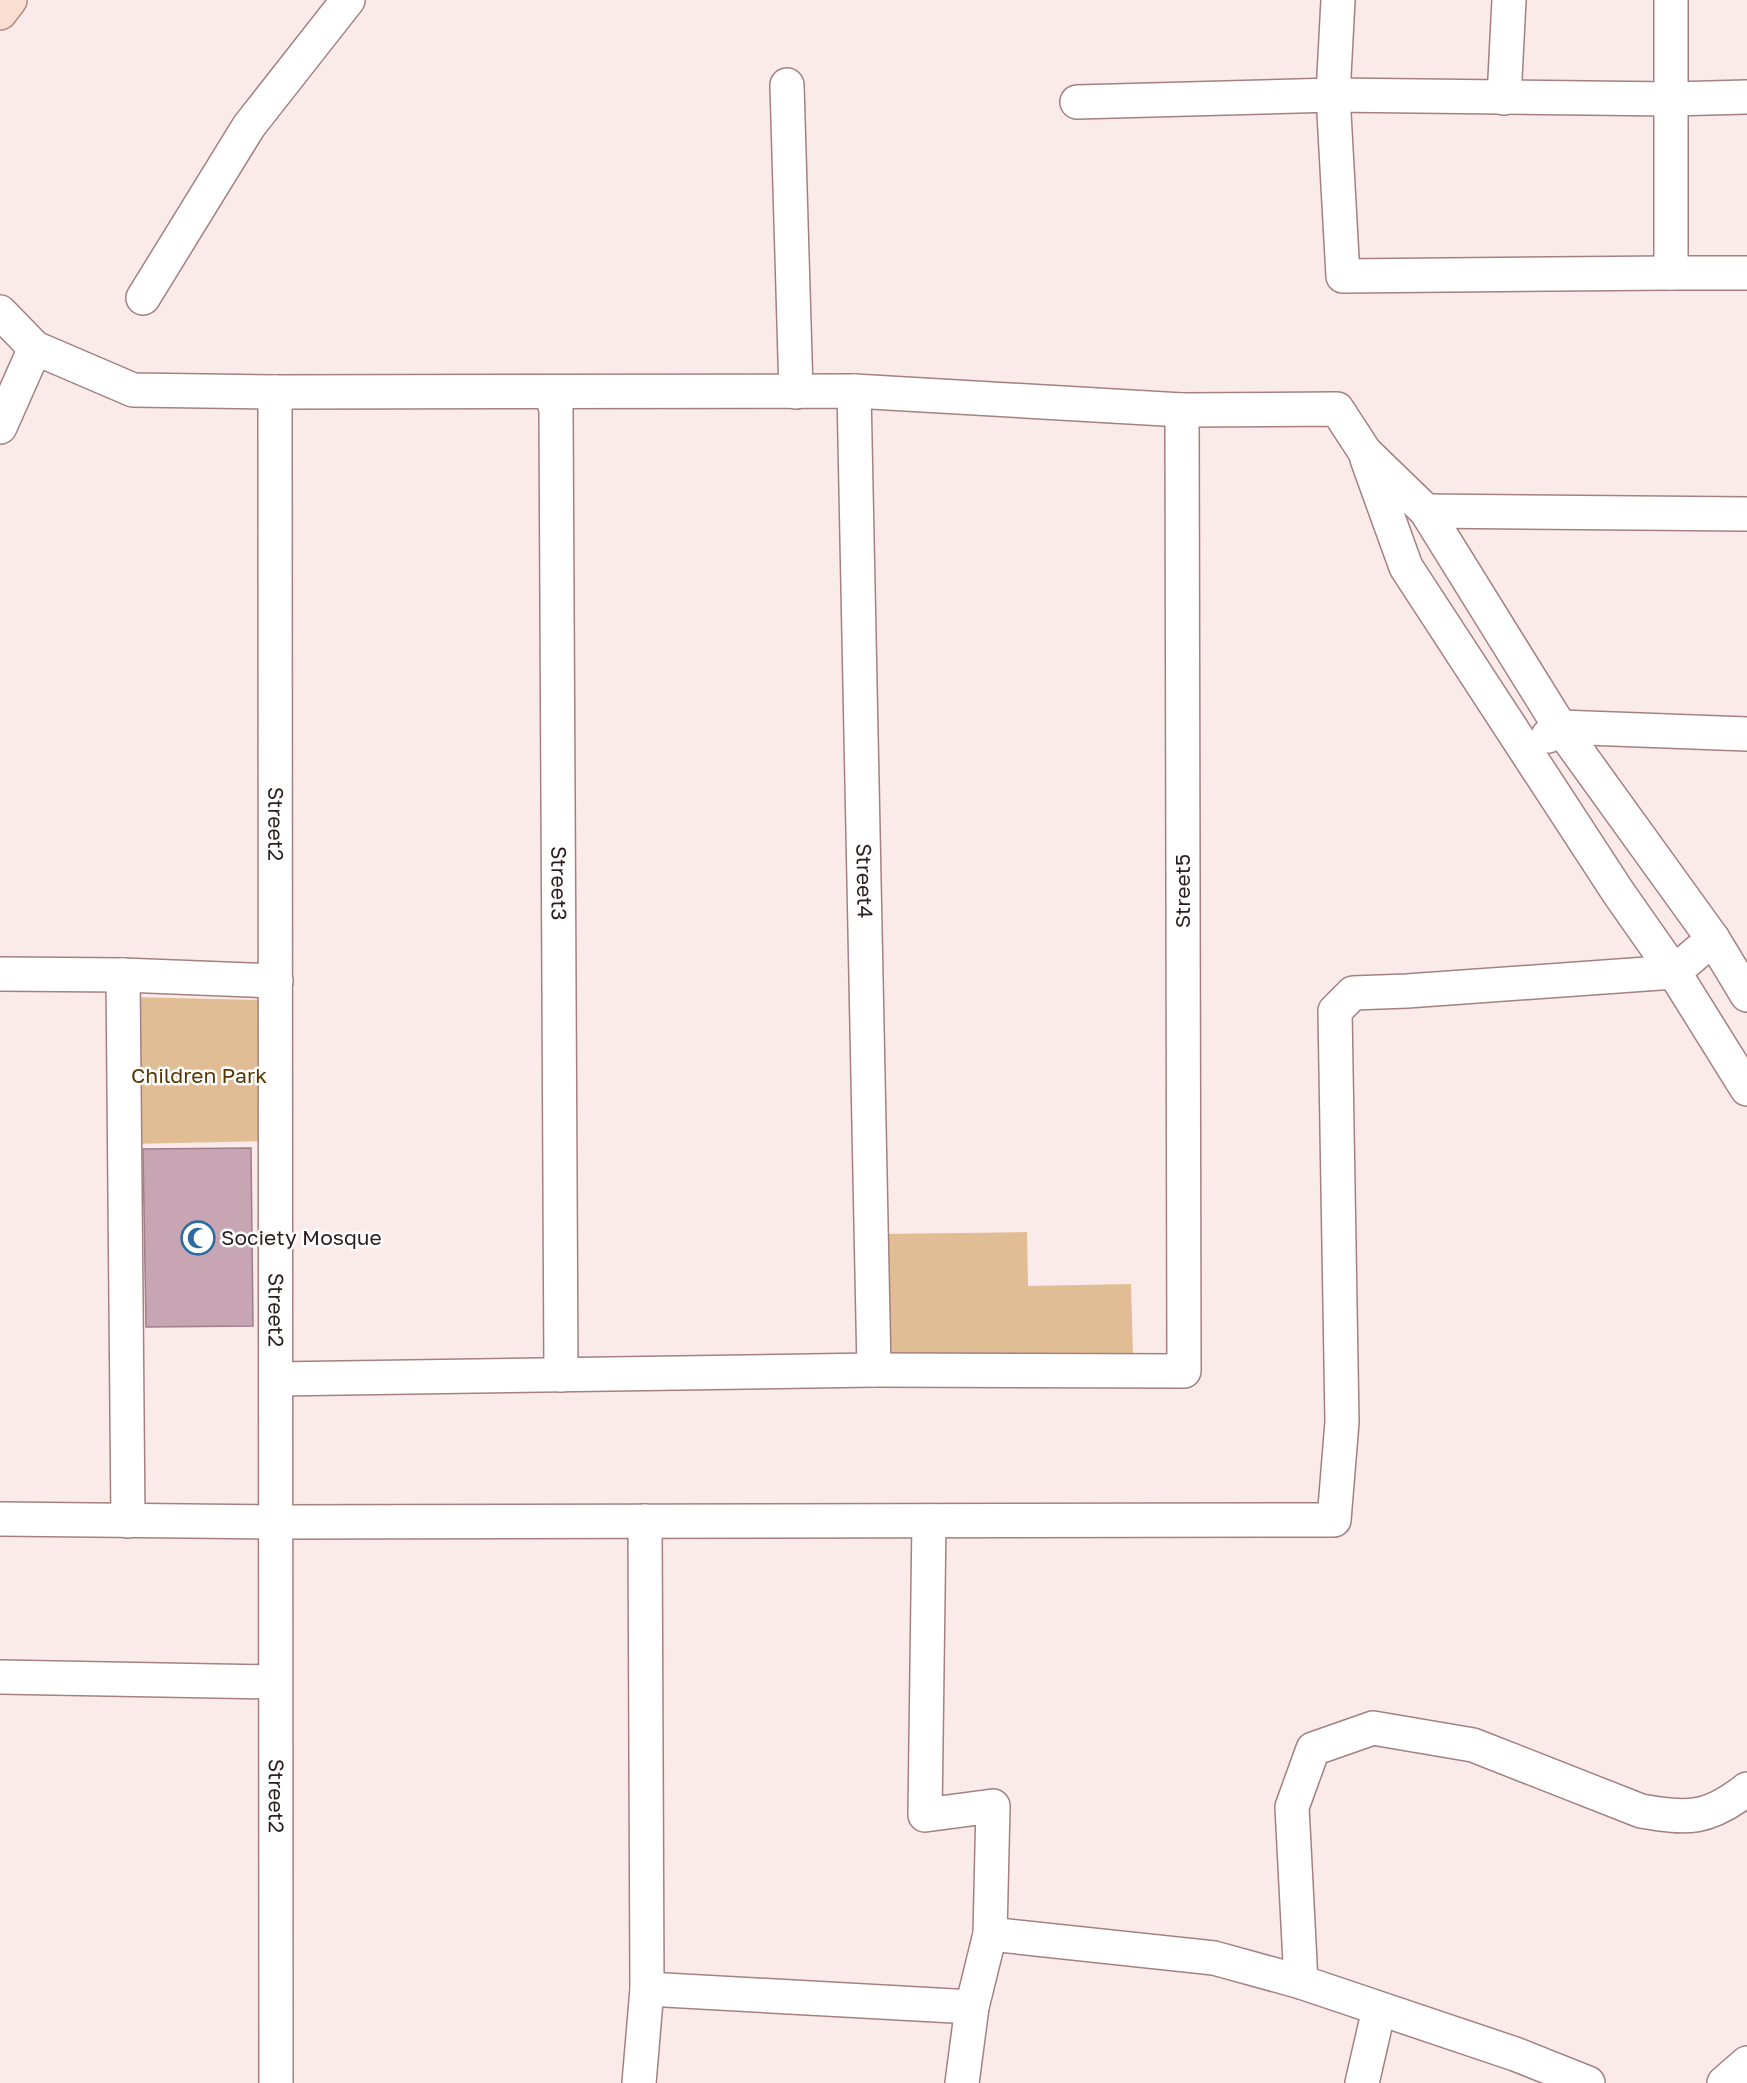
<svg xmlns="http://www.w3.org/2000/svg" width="1747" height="2083" viewBox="0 0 1747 2083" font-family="'Golos Text',sans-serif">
  <rect width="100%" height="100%" fill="#fbeaea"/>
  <!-- green -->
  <path fill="#e1bd95" d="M 132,997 L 261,1000 L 267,1141 L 133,1144 Z
    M 1027,1232 L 1028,1286 L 1131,1284 L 1133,1354 L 885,1359 L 883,1234 Z"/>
  <!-- building -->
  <path fill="#c8a5b3" stroke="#a07e8c" stroke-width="1.5" d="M 251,1148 L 253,1326 L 146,1327 L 143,1149 Z"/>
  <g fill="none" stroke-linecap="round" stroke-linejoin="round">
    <defs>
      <g id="minor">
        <path d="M 1338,0 L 1333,95 L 1343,276 L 1671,273"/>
        <path d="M 1671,0 L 1671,273 L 1747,273"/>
        <path d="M 787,85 L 796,392"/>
        <path d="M 1504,98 L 1509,0"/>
        <path d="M 1077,102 L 1333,95 L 1671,99 L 1747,97"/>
        <path d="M 143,298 L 249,126 L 348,0"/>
        <path d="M 0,312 L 35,348 L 133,390 L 275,392 L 854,391 L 1182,410 L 1337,409 L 1365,452 L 1426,511 L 1560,727 L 1713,939 L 1747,995"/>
        <path id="s1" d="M 854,391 L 874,1370"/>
        <path id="s2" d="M 275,392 L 276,2083"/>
        <path id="s3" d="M 551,392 L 556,410 L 561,1375"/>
        <path d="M 0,427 L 35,348"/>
        <path d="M 1367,459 L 1406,567 L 1618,892 L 1674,972 L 1747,1089"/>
        <path d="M 1426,511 L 1747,514"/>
        <path d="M 1548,736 L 1560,727 L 1747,734"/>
        <path d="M 0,974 L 123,975 L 276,981"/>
        <path d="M 123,975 L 128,1521"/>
        <path d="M 276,1379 L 874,1370 L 1184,1371 L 1182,410"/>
        <path d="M 0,1519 L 275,1522 L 1334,1520 L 1342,1422 L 1335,1011 L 1353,993 L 1407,991 L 1674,972 L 1713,939"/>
        <path d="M 929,1521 L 925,1815 L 993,1806 L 990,1934 L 972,2007 L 962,2083"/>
        <path d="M 0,1677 L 275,1682"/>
        <path d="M 990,1934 L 1214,1958 L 1301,1982 L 1515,2054 L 1588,2083"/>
        <path d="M 1301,1982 L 1292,1807 L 1313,1749 L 1373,1728 L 1473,1745 L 1641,1811 C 1688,1819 1708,1820 1747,1789"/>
        <path d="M 647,1989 L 972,2007"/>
        <path d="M 639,2083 L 647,1989 L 645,1521"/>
        <path d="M 1362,2083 L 1379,2009"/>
        <path d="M 1724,2083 L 1747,2063"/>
      </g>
      <path id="major" d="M 0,13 L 10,0"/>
    </defs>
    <!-- minor casing -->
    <use href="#minor" stroke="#a58080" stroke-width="36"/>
    <!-- major casing -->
    <use href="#major" stroke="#b18c80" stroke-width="36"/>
    <!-- minor -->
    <use href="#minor" stroke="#fff" stroke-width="33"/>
    <!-- major -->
    <use href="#major" stroke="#fbded2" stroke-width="33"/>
  </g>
  <!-- icons -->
  <defs>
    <symbol id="mosque-ring" viewBox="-11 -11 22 22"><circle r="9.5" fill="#fff" stroke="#2b6da3" stroke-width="1.5"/><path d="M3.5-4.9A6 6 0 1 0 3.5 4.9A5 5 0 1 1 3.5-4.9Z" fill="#2b6da3"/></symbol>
  </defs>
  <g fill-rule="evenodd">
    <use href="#mosque-ring" x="179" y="1219" width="38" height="38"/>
  </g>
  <g text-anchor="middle" stroke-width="5" stroke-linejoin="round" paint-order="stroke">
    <!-- street labels -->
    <g font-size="21" fill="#2d1e1f" stroke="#fff">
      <text dy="7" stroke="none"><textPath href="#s2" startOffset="432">Street2</textPath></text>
      <text dy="7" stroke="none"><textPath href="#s1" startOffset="490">Street4</textPath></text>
      <text dy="7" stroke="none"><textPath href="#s3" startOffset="492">Street3</textPath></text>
      <text transform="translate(1183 891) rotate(-90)" y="7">Street5</text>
      <text dy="7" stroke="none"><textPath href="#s2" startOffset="918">Street2</textPath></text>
      <text dy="7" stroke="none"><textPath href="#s2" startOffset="1404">Street2</textPath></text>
    </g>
    <!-- park labels -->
    <g font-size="21" fill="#583501" stroke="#fff">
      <text x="199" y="1083">Children Park</text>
    </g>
    <!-- poi labels -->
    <g font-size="21" fill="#2d1e1f" stroke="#fff" text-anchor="start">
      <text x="221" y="1245">Society Mosque</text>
    </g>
  </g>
</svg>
